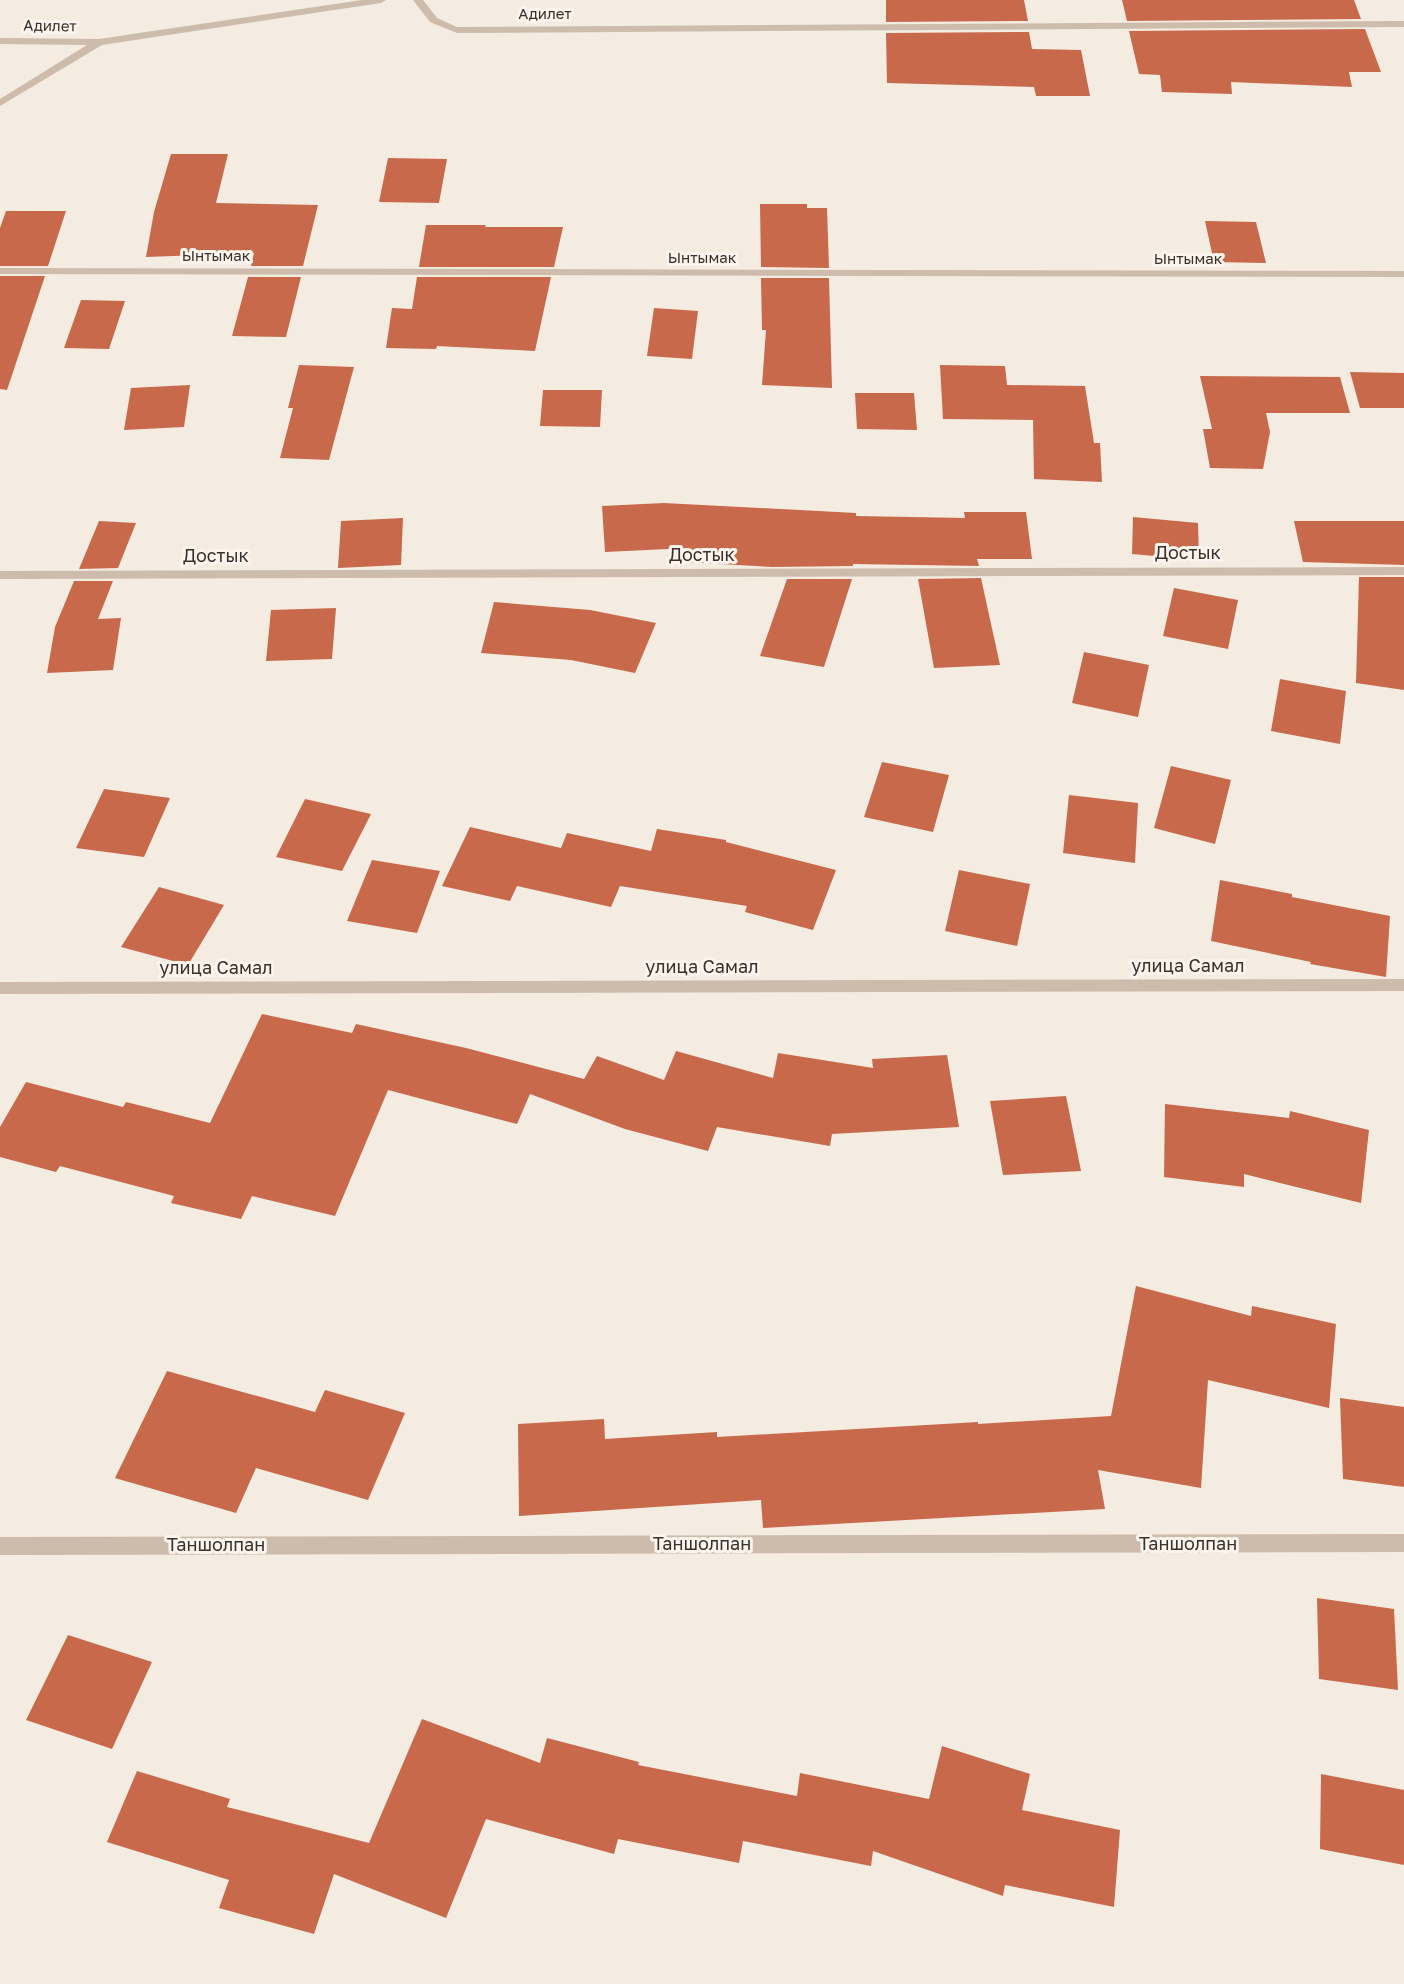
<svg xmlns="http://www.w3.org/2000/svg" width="1404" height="1984" viewBox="0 0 1404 1984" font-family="'Golos Text',sans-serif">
  <rect width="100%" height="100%" fill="#f4ebe1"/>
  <!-- building -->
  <path fill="#c8694b" d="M 886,0 L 1024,0 L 1028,21 L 886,22 Z
    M 1122,0 L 1354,0 L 1361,19 L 1127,21 Z
    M 1365,29 L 1381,72 L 1349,72 L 1352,87 L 1231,82 L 1232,94 L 1162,92 L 1160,75 L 1139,74 L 1129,31 Z
    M 1029,32 L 1032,49 L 1081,50 L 1090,96 L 1036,96 L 1034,87 L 887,83 L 886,33 Z
    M 171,154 L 228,154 L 216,203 L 318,205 L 303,266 L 251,266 L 254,253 L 146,257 L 154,212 Z
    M 388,158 L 447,159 L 439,203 L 379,202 Z
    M 760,204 L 807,204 L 807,208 L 827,208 L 829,268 L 761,267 Z
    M 6,211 L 66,211 L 48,266 L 0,266 L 0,228 Z
    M 1205,221 L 1256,222 L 1266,263 L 1214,262 Z
    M 426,225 L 486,225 L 485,227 L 563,227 L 554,267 L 419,267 Z
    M 0,276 L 45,276 L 7,390 L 0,389 Z
    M 248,277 L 301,277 L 286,337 L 232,336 Z
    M 417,277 L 551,277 L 535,351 L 437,346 L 436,349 L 386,348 L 392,308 L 412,309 Z
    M 761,278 L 829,278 L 832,388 L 762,385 L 766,330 L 762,330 Z
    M 81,300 L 125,301 L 109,349 L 64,348 Z
    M 654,308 L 698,311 L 692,359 L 647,356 Z
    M 299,365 L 354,367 L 329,460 L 280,458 L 293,408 L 288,408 Z
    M 940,365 L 1005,366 L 1007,385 L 1085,386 L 1094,443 L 1100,443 L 1102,482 L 1034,479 L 1033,420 L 943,419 Z
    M 1350,372 L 1404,373 L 1404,408 L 1360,408 Z
    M 1200,376 L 1340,377 L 1350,413 L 1266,413 L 1270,432 L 1263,469 L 1210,468 L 1203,429 L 1212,429 Z
    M 190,385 L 184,427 L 124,430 L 131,388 Z
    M 543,390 L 602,390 L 600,427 L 540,426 Z
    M 855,393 L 914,393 L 917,430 L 857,429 Z
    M 664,503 L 856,513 L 856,516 L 965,518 L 964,512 L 1026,512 L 1032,559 L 977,559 L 979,566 L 853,564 L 853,566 L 772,567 L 686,562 L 688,548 L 605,552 L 602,506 Z
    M 1133,517 L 1198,523 L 1199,560 L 1132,554 Z
    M 403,518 L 401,565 L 338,568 L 341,521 Z
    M 99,521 L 136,523 L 118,568 L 79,569 Z
    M 1294,521 L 1404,521 L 1404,565 L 1303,562 Z
    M 1359,577 L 1404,577 L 1404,690 L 1356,683 Z
    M 981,578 L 1000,665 L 934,668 L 918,579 Z
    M 787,579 L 852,579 L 824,667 L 760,656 Z
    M 74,581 L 113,581 L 98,619 L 121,618 L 113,670 L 47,673 L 55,627 Z
    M 1174,588 L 1238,600 L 1228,649 L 1163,636 Z
    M 494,602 L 590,610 L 656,623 L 635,673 L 571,660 L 481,653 Z
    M 336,608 L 332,659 L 266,661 L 271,610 Z
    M 1084,652 L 1149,665 L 1138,717 L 1072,703 Z
    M 1280,679 L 1346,691 L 1340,744 L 1271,731 Z
    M 882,762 L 949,775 L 933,832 L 864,817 Z
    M 1171,766 L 1231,780 L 1215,844 L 1154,828 Z
    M 104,789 L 170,798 L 144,857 L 76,848 Z
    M 1069,795 L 1138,803 L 1135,863 L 1063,853 Z
    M 305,799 L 371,814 L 342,871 L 276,857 Z
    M 470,827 L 561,848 L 567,833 L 651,851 L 657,829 L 726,840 L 726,842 L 836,870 L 813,930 L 745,912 L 747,906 L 620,886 L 611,907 L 517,886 L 510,901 L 442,886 Z
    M 372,860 L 440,871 L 417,933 L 347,921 Z
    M 959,870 L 1030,884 L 1017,946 L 945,931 Z
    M 1220,880 L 1292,894 L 1292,897 L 1390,916 L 1386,977 L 1310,964 L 1311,962 L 1211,941 Z
    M 159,887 L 224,905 L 188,965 L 121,947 Z
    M 262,1014 L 352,1033 L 356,1024 L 466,1048 L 584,1079 L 597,1056 L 664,1080 L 676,1051 L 773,1078 L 778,1053 L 873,1068 L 872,1059 L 947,1055 L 959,1127 L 832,1134 L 830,1146 L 717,1127 L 708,1151 L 625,1129 L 530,1094 L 517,1124 L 388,1090 L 335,1216 L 252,1196 L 241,1219 L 171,1203 L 174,1196 L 60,1166 L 56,1172 L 0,1157 L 0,1127 L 26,1082 L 123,1107 L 126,1102 L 210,1123 Z
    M 1066,1096 L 1081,1171 L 1003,1175 L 990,1101 Z
    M 1165,1104 L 1289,1118 L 1290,1111 L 1369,1130 L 1361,1203 L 1244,1174 L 1244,1187 L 1164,1177 Z
    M 1136,1286 L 1251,1316 L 1252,1306 L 1336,1324 L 1329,1408 L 1208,1380 L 1201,1488 L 1098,1470 L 1105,1509 L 763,1528 L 761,1500 L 519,1516 L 518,1424 L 604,1419 L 605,1439 L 717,1432 L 717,1437 L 978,1422 L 978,1424 L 1111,1416 Z
    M 167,1371 L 315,1412 L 325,1390 L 405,1413 L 368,1500 L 256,1468 L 236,1513 L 115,1478 Z
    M 1340,1398 L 1404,1407 L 1404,1487 L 1343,1479 Z
    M 1317,1598 L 1394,1609 L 1398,1690 L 1319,1679 Z
    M 68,1635 L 152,1662 L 112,1749 L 26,1720 Z
    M 422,1719 L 540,1763 L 547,1738 L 639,1762 L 638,1765 L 797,1796 L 800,1773 L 929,1799 L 942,1746 L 1030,1774 L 1022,1810 L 1120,1830 L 1114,1907 L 1005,1885 L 1003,1896 L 873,1851 L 871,1866 L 743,1841 L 739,1863 L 618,1839 L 614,1854 L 486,1819 L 446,1918 L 334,1874 L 314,1934 L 219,1908 L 229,1880 L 107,1842 L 137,1771 L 230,1799 L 227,1807 L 369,1843 Z
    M 1321,1774 L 1404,1790 L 1404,1865 L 1320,1849 Z"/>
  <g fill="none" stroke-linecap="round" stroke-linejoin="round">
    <!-- minor -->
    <path fill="#cdbbac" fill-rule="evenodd" d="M 362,0 L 386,0 L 381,3 L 102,45 L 0,106 L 0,99 L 87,45 L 0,44 L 0,38 L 99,39 Z
      M 413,0 L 423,0 L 437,18 L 457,27 L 1404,21 L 1404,27 L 457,33 L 430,22 Z
      M 0,268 L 1404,271 L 1404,277 L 0,274 Z
      M 1404,567 L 1404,575 L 0,579 L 0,571 Z
      M 1404,979 L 1404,991 L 0,994 L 0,982 Z
      M 1404,1534 L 1404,1552 L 0,1555 L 0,1537 Z"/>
  </g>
  <g text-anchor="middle" stroke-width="6" stroke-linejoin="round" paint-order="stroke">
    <!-- far-street labels -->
    <g font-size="15" fill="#3b302b" stroke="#fbf5ee">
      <text x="545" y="19">Адилет</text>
      <text transform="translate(50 26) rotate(1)" y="5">Адилет</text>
      <text x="216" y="261">Ынтымак</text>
      <text x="702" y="263">Ынтымак</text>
      <text x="1188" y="264">Ынтымак</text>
    </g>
    <!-- street labels -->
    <g font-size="18" fill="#3b302b" stroke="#fbf5ee">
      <text x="1188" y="559">Достык</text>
      <text x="702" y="561">Достык</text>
      <text x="216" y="562">Достык</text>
      <text x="1188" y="972">улица Самал</text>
      <text x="702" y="973">улица Самал</text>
      <text x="216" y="974">улица Самал</text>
      <text x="702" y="1550">Таншолпан</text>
      <text x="1188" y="1550">Таншолпан</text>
      <text x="216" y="1551">Таншолпан</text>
    </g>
  </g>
</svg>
